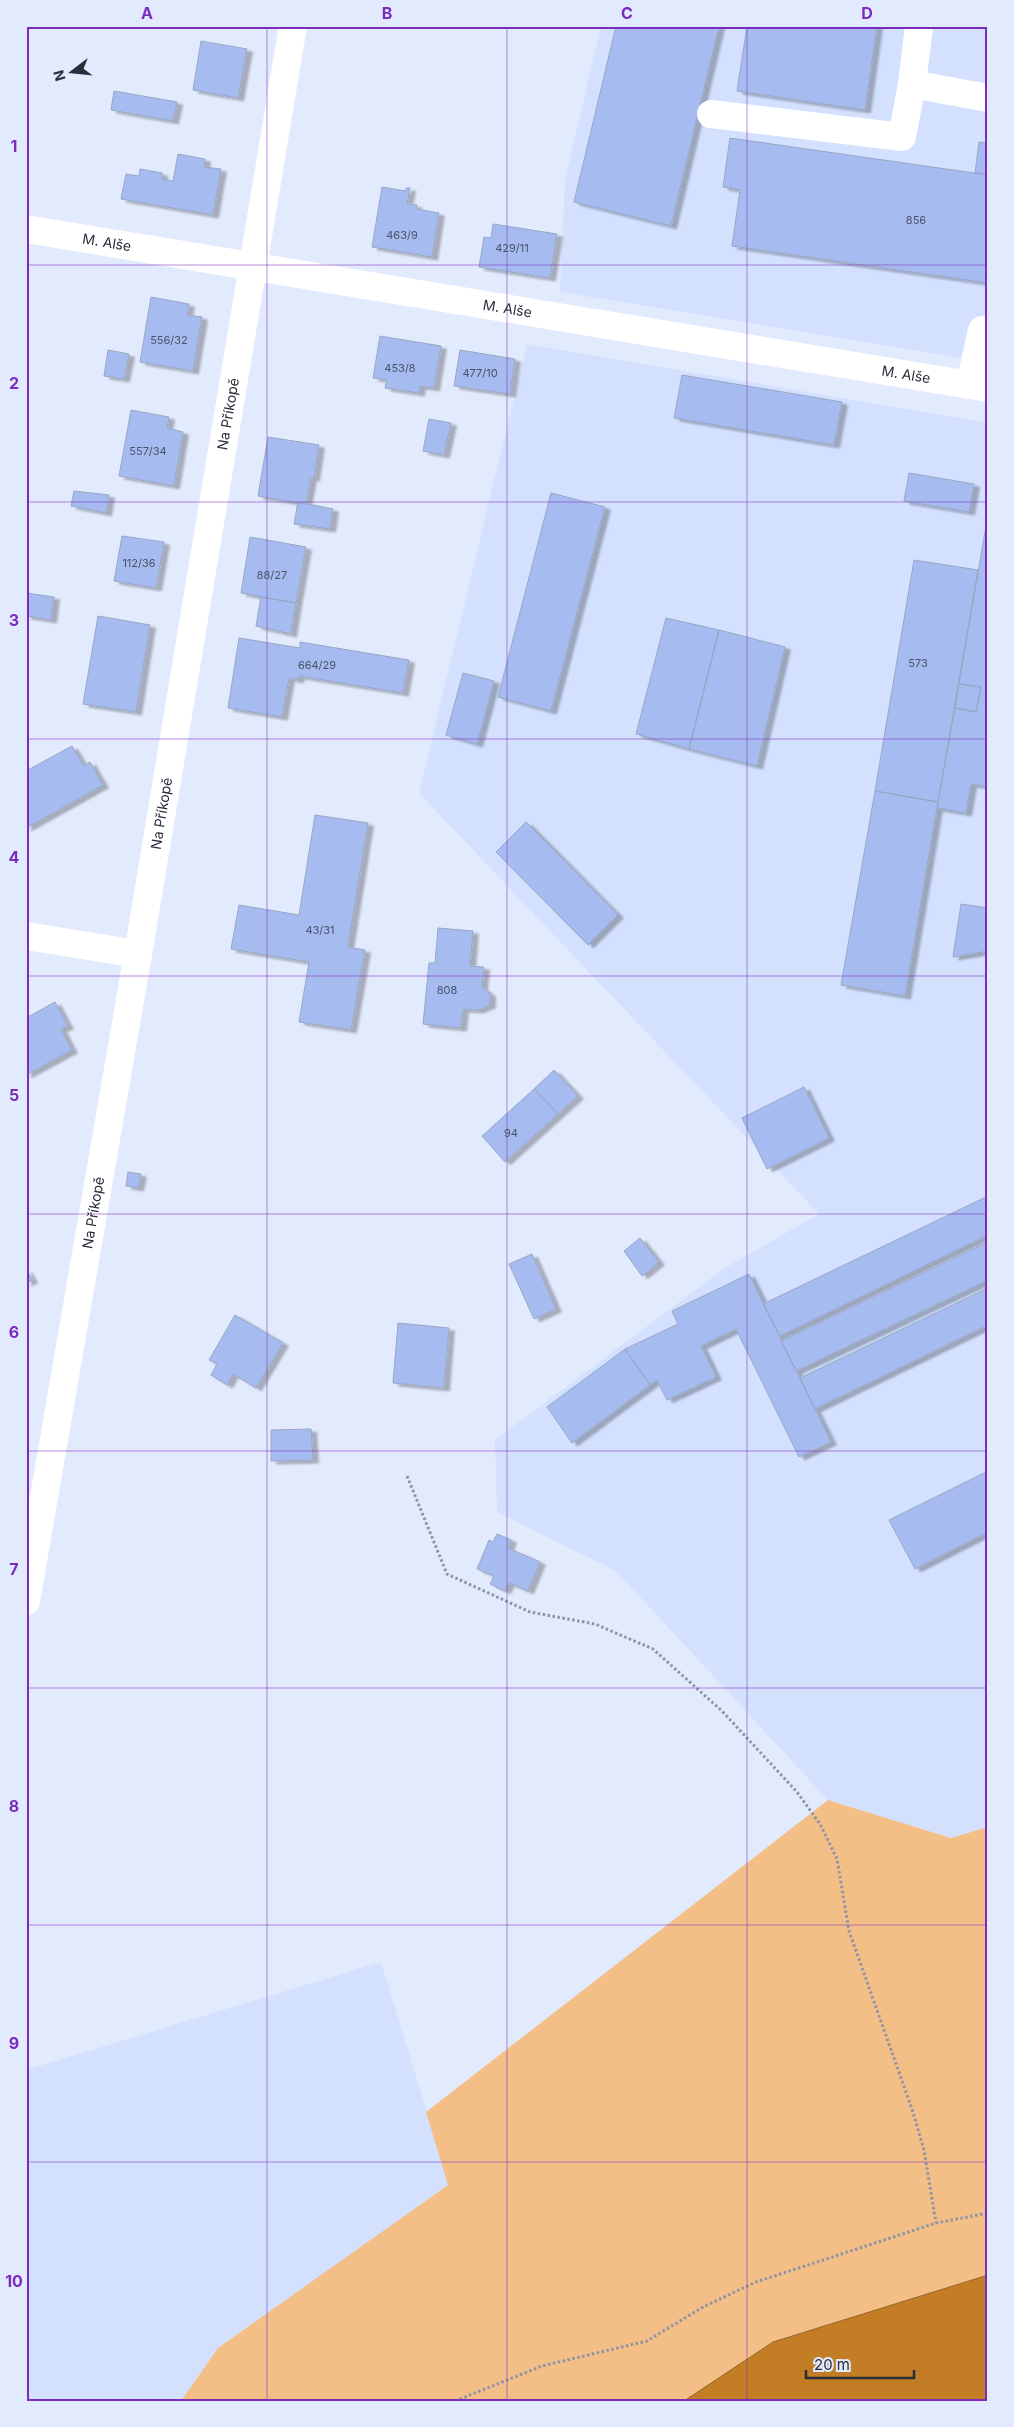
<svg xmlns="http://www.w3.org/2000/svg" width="1014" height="2427" viewBox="0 0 1014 2427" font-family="Inter,sans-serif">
  <defs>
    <filter id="shadow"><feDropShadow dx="5.5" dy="3" stdDeviation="1" flood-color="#0004"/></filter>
  </defs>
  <rect width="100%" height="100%" fill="#e2eafd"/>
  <!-- built -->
  <path fill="#d3e1ff" d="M 601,26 L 988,26 L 988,362 L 560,292 L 565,180 Z
    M 527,344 L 988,423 L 988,1827 L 951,1838 L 828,1800 L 616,1571 L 497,1512 L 495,1440 L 725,1268 L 819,1214 L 419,793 Z
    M 381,1962 L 449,2185 L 218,2348 L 181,2401 L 26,2401 L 26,2070 Z"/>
  <!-- green -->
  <path fill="#f4bf87" d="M 828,1800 L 951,1838 L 988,1827 L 988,2275 L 773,2342 L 684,2401 L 181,2401 L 218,2348 L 448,2185 L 426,2112 Z"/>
  <!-- water -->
  <path fill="#c27d25" stroke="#94652b" d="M 988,2275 L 988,2401 L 684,2401 L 773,2342 Z"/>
  <!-- building -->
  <path fill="#a6bcf0" stroke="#99a6c3" filter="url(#shadow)" d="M 616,26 L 719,26 L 671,226 L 574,202 Z
    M 747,26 L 877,26 L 865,110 L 737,91 Z
    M 201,41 L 247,49 L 238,98 L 193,90 Z
    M 114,91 L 177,102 L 173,121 L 111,110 Z
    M 730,138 L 988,175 L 988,283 L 732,246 L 740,190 L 723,187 Z
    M 979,142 L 988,143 L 988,174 L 975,173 Z
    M 178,154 L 205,159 L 204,167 L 221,169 L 213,215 L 121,199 L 126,174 L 139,176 L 140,169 L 162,173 L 162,179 L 173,181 Z
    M 382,187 L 406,191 L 406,188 L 410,188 L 407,204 L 417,205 L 416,209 L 439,213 L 432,257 L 372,247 Z
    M 493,224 L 557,234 L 550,278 L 479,267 L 484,237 L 491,238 Z
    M 151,297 L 189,304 L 187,315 L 202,317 L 193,371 L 140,362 Z
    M 380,336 L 441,346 L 434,388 L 420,386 L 419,393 L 385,388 L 387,380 L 373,378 Z
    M 108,350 L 129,354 L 124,379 L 104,376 Z
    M 460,350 L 515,359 L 510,394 L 454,386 Z
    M 682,375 L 842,402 L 834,445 L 674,418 Z
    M 131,410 L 169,417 L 167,428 L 183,432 L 174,486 L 119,476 Z
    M 429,419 L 451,423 L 444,455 L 423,451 Z
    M 268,437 L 319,445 L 314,478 L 311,478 L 306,504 L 258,496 Z
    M 909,473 L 974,484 L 969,512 L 904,501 Z
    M 74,491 L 109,495 L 106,513 L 71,506 Z
    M 551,493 L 605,507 L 551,711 L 498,697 Z
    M 298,502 L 333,509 L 330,529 L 294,524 Z
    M 988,514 L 988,787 L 971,784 L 966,813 L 937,808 L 955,708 L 976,712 L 981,687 L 959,684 Z
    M 122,536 L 164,542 L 156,588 L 114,581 Z
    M 250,537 L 306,547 L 296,603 L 241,593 Z
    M 914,560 L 978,570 L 938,802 L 875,791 Z
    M 26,593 L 54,597 L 51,620 L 26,616 Z
    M 261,597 L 296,603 L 291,634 L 256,626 Z
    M 98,616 L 150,625 L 136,712 L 83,704 Z
    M 666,618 L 719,630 L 689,749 L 636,734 Z
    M 719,630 L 785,647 L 757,766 L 689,749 Z
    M 239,638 L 300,648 L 300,642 L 409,660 L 403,693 L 299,676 L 298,680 L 289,678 L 282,717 L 228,708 Z
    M 463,673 L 494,681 L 477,744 L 446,735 Z
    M 959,684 L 981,687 L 976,712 L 955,708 Z
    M 72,746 L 84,766 L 90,762 L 103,785 L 26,828 L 26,771 Z
    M 875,791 L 938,802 L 905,996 L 841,985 Z
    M 315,815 L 368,823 L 348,947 L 365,950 L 351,1030 L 299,1022 L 309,962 L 231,949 L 239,905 L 299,915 Z
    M 526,822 L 618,915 L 588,945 L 496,852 Z
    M 961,904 L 988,908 L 988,951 L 953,957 Z
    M 438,928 L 473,931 L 470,966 L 484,967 L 482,987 L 490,994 L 490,1005 L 478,1010 L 463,1009 L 461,1028 L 423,1024 L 429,963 L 435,963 Z
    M 55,1002 L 68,1026 L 61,1029 L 72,1050 L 26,1075 L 26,1018 Z
    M 554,1070 L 578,1096 L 558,1114 L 534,1089 Z
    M 804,1087 L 829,1138 L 767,1169 L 742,1118 Z
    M 534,1089 L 558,1114 L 505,1162 L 482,1136 Z
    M 128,1172 L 141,1174 L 138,1188 L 126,1186 Z
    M 988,1196 L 988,1235 L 780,1336 L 763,1304 Z
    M 640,1238 L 659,1262 L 642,1276 L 624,1251 Z
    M 988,1242 L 988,1280 L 796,1371 L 781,1341 Z
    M 532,1254 L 556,1309 L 534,1319 L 509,1264 Z
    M 26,1269 L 32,1280 L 26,1283 Z
    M 749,1274 L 831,1442 L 799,1457 L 736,1329 L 701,1346 L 716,1377 L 667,1400 L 657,1380 L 650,1385 L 625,1349 L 678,1324 L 672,1311 Z
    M 988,1288 L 988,1325 L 815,1409 L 800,1378 Z
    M 235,1315 L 283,1343 L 256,1388 L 233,1374 L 227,1385 L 211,1375 L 217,1364 L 209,1360 Z
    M 398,1323 L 449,1328 L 444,1388 L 393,1383 Z
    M 625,1349 L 650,1385 L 572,1443 L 547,1407 Z
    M 311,1429 L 313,1460 L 271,1461 L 271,1430 Z
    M 988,1471 L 988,1532 L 915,1569 L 889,1520 Z
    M 497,1534 L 511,1540 L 508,1548 L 540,1562 L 528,1591 L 509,1583 L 505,1591 L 490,1584 L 494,1576 L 477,1569 L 489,1540 L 493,1542 Z"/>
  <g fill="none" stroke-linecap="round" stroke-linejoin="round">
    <!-- path -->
    <path stroke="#8e94a4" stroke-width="3" stroke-dasharray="2.5 2.5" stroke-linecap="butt" d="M 407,1476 L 447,1574 L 530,1612 L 595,1624 L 653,1649 L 722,1711 L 797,1792 L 820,1824 L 837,1859 L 849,1931 L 912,2109 L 924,2150 L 936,2223
      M 455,2401 L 542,2366 L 647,2341 L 703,2307 L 756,2282 L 936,2223 L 988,2213"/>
    <!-- minor -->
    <g stroke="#fff" stroke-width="28">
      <path d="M 912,84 L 919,26"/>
      <path d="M 711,114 L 902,137 L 912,84 L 988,98"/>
      <path id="s1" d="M 26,229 L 988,388"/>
      <path d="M 970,385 L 982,330 L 988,331"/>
      <path d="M 26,936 L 138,954"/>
      <path id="s2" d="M 26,1601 L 138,954 L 293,26"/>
    </g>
  </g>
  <!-- grid -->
  <path fill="none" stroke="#7b2cbf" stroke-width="1" stroke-opacity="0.55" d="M 267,26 L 267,2401M 507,26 L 507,2401M 747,26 L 747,2401M 26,265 L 988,265M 26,502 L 988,502M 26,739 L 988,739M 26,976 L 988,976M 26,1214 L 988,1214M 26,1451 L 988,1451M 26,1688 L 988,1688M 26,1925 L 988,1925M 26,2162 L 988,2162"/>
  <g text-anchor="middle" stroke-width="4" stroke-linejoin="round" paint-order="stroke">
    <!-- number labels -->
    <g font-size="11" fill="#485268">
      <text x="916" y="224">856</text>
      <text x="402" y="239">463/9</text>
      <text x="512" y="252">429/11</text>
      <text x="169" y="344">556/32</text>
      <text x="400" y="372">453/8</text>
      <text x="480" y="377">477/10</text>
      <text x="148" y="455">557/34</text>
      <text x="139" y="567">112/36</text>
      <text x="272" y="579">88/27</text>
      <text x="918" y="667">573</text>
      <text x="317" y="669">664/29</text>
      <text x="320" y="934">43/31</text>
      <text x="447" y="994">808</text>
      <text x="511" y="1137">94</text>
    </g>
    <!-- street labels -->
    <g font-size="14" fill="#292e3a" stroke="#e2eafd">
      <text dy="5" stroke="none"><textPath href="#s1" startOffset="82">M. Alše</textPath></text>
      <text dy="5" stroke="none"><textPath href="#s1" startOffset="488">M. Alše</textPath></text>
      <text dy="5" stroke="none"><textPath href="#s1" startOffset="892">M. Alše</textPath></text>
      <text dy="5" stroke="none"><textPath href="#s2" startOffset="1204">Na Příkopě</textPath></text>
      <text dy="5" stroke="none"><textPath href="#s2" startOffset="799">Na Příkopě</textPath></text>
      <text dy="5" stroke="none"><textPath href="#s2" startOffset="394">Na Příkopě</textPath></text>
    </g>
  </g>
  <!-- border -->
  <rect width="1014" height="2427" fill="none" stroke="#e2eafd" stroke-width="55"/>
  <!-- north arrow -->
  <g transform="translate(72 72) rotate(254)" stroke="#e2eafd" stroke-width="4" paint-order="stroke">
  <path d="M0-4L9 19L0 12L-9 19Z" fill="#292e3a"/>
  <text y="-8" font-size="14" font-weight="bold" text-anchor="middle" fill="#292e3a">N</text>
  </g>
  <!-- scale -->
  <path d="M806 2370v8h108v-8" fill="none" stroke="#292e3a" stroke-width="2.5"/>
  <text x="814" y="2370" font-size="15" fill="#292e3a" stroke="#e2eafd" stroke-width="4" paint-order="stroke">20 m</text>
  <rect x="28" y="28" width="958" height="2372" fill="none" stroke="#7b2cbf" stroke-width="2"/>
  <g font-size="16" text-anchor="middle" font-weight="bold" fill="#7b2cbf">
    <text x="147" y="19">A</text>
    <text x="387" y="19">B</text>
    <text x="627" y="19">C</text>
    <text x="867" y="19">D</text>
    <text x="14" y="152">1</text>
    <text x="14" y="389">2</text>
    <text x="14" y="626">3</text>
    <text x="14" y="863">4</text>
    <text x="14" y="1101">5</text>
    <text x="14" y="1338">6</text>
    <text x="14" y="1575">7</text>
    <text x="14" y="1812">8</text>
    <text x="14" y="2049">9</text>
    <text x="14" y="2287">10</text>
  </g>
</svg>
